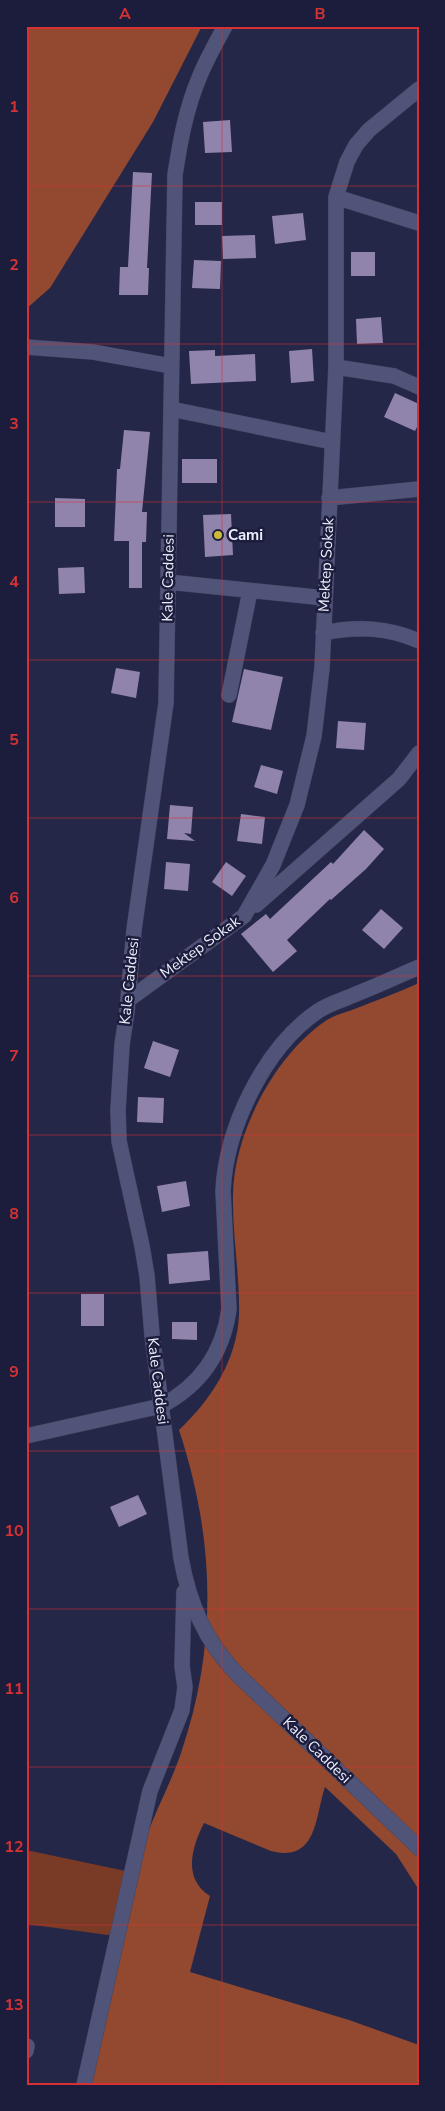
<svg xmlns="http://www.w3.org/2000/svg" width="445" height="2111" viewBox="0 0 445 2111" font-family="'Nunito Sans',sans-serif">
  <rect width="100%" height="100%" fill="#252748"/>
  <!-- green -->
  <path fill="#793b25" d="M 26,1850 L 135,1873 L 123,1937 L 26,1924 Z"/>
  <!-- forest -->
  <path fill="#93492f" d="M 26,26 L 202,26 L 153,122 L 50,288 L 26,309 Z
    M 419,983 L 419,1890 L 396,1854 L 325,1787 C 315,1816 318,1863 271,1851 L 204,1823 C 192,1847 182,1878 210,1896 L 190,1972 L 349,2020 L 419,2045 L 419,2085 L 89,2085 C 102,2031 114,1976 126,1922 C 132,1895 137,1867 145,1841 C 155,1811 171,1783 181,1753 C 218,1644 215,1539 179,1430 C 211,1400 237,1360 239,1315 C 240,1275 232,1234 233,1194 C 234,1133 274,1057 324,1022 C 332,1016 343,1013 352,1010 C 374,1001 397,993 419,983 Z"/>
  <!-- building -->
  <path fill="#9184ac" d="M 230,120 L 232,152 L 205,153 L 203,122 Z
    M 133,172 L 152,173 L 147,268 L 149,268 L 148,295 L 119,295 L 120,267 L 128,267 Z
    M 195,202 L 222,202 L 222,225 L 195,225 Z
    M 303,213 L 306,240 L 275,244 L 272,216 Z
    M 255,235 L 256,258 L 223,259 L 222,236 Z
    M 351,252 L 375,252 L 375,276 L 351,276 Z
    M 194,260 L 221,261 L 220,289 L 192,288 Z
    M 381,317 L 383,343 L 357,344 L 356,319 Z
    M 312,349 L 314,381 L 291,383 L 289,351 Z
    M 215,350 L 215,356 L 255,354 L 256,381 L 191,384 L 189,351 Z
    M 395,393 L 419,404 L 419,423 L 415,431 L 384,417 Z
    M 124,430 L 150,432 L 142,512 L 147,512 L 146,542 L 142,542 L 142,588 L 129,588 L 129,541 L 114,541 L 117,469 L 120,469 Z
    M 182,459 L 217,459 L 217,483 L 182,483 Z
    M 55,498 L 85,499 L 85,527 L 55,527 Z
    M 231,514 L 233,555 L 205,557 L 203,515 Z
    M 84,567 L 85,593 L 59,594 L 58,568 Z
    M 116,668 L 140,672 L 136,698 L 111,693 Z
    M 244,669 L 283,677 L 271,730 L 232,722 Z
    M 338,721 L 366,723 L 364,750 L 336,748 Z
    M 261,765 L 283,771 L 277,794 L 254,787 Z
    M 170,805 L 193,807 L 191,834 L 184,833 L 195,841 L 167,839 Z
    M 241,814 L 265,817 L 262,844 L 237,841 Z
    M 364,830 L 384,849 L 366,869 L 331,900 L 330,899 L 287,940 L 297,951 L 273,972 L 241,934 L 266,914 L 270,919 L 331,862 L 333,864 Z
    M 166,862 L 190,864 L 188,891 L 164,889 Z
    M 226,862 L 246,876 L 232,896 L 212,882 Z
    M 381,909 L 403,928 L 384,949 L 362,930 Z
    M 153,1041 L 179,1050 L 170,1077 L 144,1068 Z
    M 138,1097 L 164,1098 L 163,1123 L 137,1122 Z
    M 186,1181 L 190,1206 L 162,1212 L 157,1186 Z
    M 208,1251 L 210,1280 L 169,1284 L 167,1254 Z
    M 81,1294 L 104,1294 L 104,1326 L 81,1326 Z
    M 172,1322 L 197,1322 L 197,1340 L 172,1339 Z
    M 138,1495 L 147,1514 L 119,1527 L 110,1507 Z"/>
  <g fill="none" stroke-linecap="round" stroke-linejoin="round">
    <defs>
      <path id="minor" d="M 225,26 C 216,43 206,60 199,78 C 186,109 180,142 175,175 L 166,703 L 134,930 L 127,1011 L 122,1045 L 118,1110 L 119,1141 L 142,1246 L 147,1276 L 152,1335 L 181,1558 C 189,1603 205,1641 237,1674 L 419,1848
        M 336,197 L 419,223
        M 26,347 L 93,352 L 171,366
        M 336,367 L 394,376 L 419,387
        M 171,409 L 332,442
        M 329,498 L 419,489
        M 168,582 L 325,598
        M 323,633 C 357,626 387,627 419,641
        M 229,695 L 250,591
        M 256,905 L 399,779 L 419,753
        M 128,1000 L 244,916 L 273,865 L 297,805 L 314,736 L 322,668 L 336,367 L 336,197 L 347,162 L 356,145 L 369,130 L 419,89
        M 26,1436 L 161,1406 C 201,1385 223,1353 229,1309 L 223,1191 C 226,1128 264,1048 318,1011 C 330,1003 343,1000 356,994 C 377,986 398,976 419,967
        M 26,2051 L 27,2046
        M 84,2085 L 150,1791 L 182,1710 L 185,1687 L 182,1666 L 184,1592"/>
    </defs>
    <!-- minor casing -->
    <use href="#minor" stroke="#44445f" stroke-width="16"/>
    <!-- minor -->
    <use href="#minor" stroke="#515479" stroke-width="15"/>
  </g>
  <!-- grid -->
  <path fill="none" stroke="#d73233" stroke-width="1" stroke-opacity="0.55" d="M 222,26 L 222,2085M 26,186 L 419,186M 26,344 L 419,344M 26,502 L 419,502M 26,660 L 419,660M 26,818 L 419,818M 26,976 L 419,976M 26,1135 L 419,1135M 26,1293 L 419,1293M 26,1451 L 419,1451M 26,1609 L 419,1609M 26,1767 L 419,1767M 26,1925 L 419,1925"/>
  <!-- markers -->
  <circle fill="#cdb938" stroke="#1c1d3d" stroke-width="2" cx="218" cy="535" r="5"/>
  <g text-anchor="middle" stroke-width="5" stroke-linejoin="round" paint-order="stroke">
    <!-- poi labels -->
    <g font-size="15" font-weight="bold" fill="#eceefc" stroke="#1c1d3d" text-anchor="start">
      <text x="228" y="540">Cami</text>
    </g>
    <!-- street labels -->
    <g font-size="15" fill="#eceefc" stroke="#1c1d3d">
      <text transform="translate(326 565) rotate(-87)" y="5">Mektep Sokak</text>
      <text transform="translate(168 578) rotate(-89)" y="5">Kale Caddesi</text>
      <text transform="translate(200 947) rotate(-36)" y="5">Mektep Sokak</text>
      <text transform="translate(129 981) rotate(-84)" y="5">Kale Caddesi</text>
      <text transform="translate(158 1381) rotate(83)" y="5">Kale Caddesi</text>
      <text transform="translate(317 1750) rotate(44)" y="5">Kale Caddesi</text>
    </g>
  </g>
  <!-- border -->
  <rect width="445" height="2111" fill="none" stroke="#1c1d3d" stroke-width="55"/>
  <rect x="28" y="28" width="390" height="2056" fill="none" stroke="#d73233" stroke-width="2"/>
  <g font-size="16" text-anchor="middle" font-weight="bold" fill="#d73233">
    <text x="125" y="19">A</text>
    <text x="320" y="19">B</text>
    <text x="14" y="112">1</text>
    <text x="14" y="270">2</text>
    <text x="14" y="429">3</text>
    <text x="14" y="587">4</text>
    <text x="14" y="745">5</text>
    <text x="14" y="903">6</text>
    <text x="14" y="1061">7</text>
    <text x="14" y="1219">8</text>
    <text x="14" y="1377">9</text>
    <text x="14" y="1536">10</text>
    <text x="14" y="1694">11</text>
    <text x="14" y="1852">12</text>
    <text x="14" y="2010">13</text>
  </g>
</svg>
